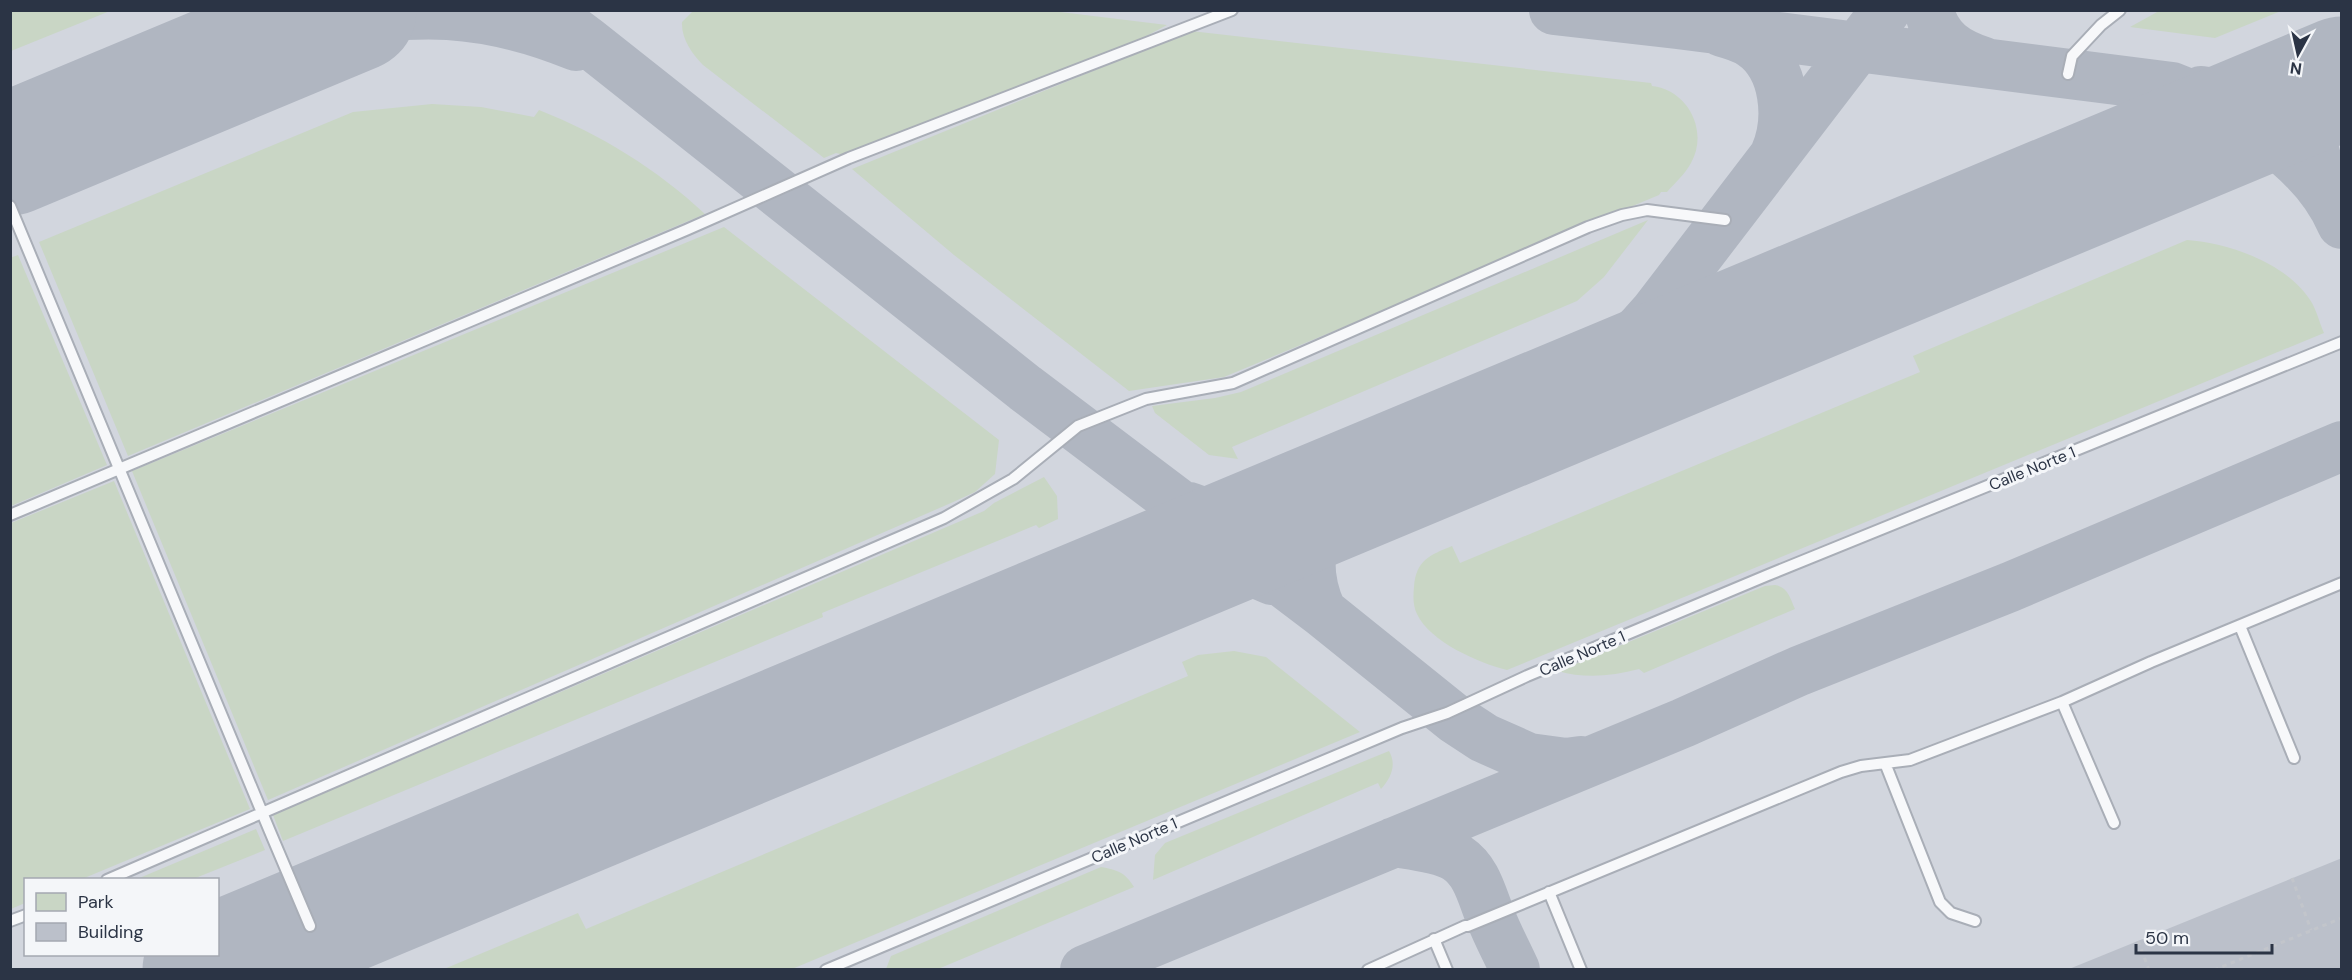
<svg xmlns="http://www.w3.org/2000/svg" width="2352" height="980" viewBox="0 0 2352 980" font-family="'DM Sans',sans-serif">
  <rect width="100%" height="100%" fill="#e4e7ec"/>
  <!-- built -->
  <path fill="#d2d6de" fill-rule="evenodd" d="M 10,11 L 2341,11 L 2341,969 L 11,969 ZM 26,880 L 218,880 L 218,954 L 26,954 Z"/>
  <!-- green -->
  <path fill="#c9d6c5" d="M 11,10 L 110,10 L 110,11 L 11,51 Z
    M 694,10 L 1044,10 L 1167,25 L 1124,48 L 844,155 L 836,153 L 824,158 L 703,65 C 692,54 681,38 682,22 Z
    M 2159,11 L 2159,10 L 2281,11 L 2215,38 L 2130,27 Z
    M 1191,31 L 1651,83 L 1652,86 C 1688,90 1709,131 1691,163 C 1685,174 1675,183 1667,192 L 1661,192 L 1659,195 L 1224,377 L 1129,391 L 954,255 L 852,169 Z
    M 432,104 L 481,107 L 534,117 L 539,110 C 600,134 657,169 705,214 L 128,456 L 39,242 L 353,112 Z
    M 1648,220 L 1604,277 L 1577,301 L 1232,447 L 1238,459 L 1209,455 L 1155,413 L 1152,406 L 1215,398 L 1241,392 Z
    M 724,227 L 999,440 L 995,474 L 975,492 L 951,503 L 268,800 L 132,471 Z
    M 2187,240 C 2230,243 2289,264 2312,303 C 2317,312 2320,324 2324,333 L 1507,670 C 1479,663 1430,642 1417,614 C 1413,606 1413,596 1414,587 C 1416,560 1430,555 1452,546 L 1460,563 L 1920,372 L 1913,356 Z
    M 18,255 L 107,465 L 11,506 L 10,258 Z
    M 1044,477 L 1057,496 L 1058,519 L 1039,528 L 1036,525 L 822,613 L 823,617 L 283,841 L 273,815 L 984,511 L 994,503 Z
    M 114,481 L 250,809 L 82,879 L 26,880 L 25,903 L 11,909 L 11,523 Z
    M 1775,585 C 1788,587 1790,598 1795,609 L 1644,673 L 1639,669 C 1612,676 1585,679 1558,671 L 1765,586 Z
    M 1234,651 L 1266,657 L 1360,732 L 792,969 L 444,969 L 578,913 L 586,929 L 1188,676 L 1182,662 L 1198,655 Z
    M 1389,751 C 1397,765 1391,778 1381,789 L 1378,783 L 1153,880 L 1155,855 L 1165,843 Z
    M 256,829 L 265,850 L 193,879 L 137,879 Z
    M 1101,867 C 1117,870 1125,872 1134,887 L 938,969 L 886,969 L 891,956 Z"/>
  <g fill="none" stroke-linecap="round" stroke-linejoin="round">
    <!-- taxiway -->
    <path stroke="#b0b6c1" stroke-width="50" d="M 545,10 L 588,42 L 1025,388 L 1322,612 L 1455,719 L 1484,738 L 1529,758 L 1566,763 L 1581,761
      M 1554,10 L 1677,24 L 2172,87 C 2237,112 2314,158 2342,224
      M 1929,10 C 1936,41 1957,53 1984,62
      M 338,18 C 374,17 411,13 448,15 C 493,18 535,29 576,46
      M 1722,32 C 1733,35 1743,38 1752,44 C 1786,67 1790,120 1775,154
      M 2201,91 C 2237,96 2270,99 2306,91
      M 2330,197 C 2319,168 2302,131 2318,101 C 2323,92 2330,86 2337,79
      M 1528,418 C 1578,385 1616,358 1655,312 L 1886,10
      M 1189,507 C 1244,531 1300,509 1352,489
      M 1135,580 C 1181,570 1227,558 1272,580
      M 1322,612 C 1307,582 1304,533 1329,506 C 1335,499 1344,494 1352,489
      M 1394,842 C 1412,845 1442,848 1457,858 C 1478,872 1482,897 1491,918 C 1498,936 1507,952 1515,970
      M 1085,970 L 1683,723 L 1799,671 L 2010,587 L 2342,446"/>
    <!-- runway -->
    <path stroke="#b0b6c1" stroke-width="123" d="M 10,154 L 355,10
      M 204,970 L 2342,78"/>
  </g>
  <!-- building -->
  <path fill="#bbc0ca" d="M 2342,858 L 2342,970 L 2069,970 L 2069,969 Z"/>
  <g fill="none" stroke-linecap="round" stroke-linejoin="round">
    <defs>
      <path id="service" d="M 2068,74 L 2072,56 L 2101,25 L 2120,10
        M 10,206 C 111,446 208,687 310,926
        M 10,515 L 686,230 L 849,158 L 1232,10
        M 2240,626 L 2294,758
        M 2062,702 L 2114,823
        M 1885,763 L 1940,902 L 1951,913 L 1975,921
        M 107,880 L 944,518 L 1013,479 L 1078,426 L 1146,399 L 1233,383 L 1588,227 L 1622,215 L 1647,210 L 1725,220
        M 1549,892 L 1581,970
        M 10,921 L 26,915
        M 1434,939 L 1447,970
        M 826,970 L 1402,728 L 1447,713 L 1527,676 L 1768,575 L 2342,342
        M 1368,970 L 1465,926 L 1468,926 L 1841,772 L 1861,766 L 1910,760 L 2062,702 L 2151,662 L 2342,583"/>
    </defs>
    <!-- service casing -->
    <use href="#service" stroke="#a9aeb7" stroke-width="14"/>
    <!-- path -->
    <path stroke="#c2c5cb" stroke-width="3" stroke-dasharray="4.5 4.5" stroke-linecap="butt" d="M 2292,878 L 2311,930
      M 2138,941 L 2149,970
      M 2214,970 L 2342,918"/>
    <!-- service -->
    <use href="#service" stroke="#f7f8fa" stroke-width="10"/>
  </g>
  <g text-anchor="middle" stroke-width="6" stroke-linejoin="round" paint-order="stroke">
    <!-- street labels -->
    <g font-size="16" fill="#2b3445" stroke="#f4f6f9">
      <text transform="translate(2032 468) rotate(-22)" y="6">Calle Norte 1</text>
      <text transform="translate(1582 653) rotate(-23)" y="6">Calle Norte 1</text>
      <text transform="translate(1134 840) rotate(-23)" y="6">Calle Norte 1</text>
    </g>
  </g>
  <!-- border -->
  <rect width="2352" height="980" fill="none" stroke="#2b3445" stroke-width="24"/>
  <!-- legend -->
  <rect x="24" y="878" width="195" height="78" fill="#f4f6f9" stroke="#a4a8b1" stroke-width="1.5"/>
  <rect x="36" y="893" width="30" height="18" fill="#c9d6c5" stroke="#a4a8b1" stroke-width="1.5"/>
  <text x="78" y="908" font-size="18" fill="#2b3445">Park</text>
  <rect x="36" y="923" width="30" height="18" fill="#bbc0ca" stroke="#a4a8b1" stroke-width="1.5"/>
  <text x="78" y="938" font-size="18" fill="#2b3445">Building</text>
  <!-- north arrow -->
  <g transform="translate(2298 54) rotate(188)" stroke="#f4f6f9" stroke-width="4.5" paint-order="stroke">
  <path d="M0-4.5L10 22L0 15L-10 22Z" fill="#2b3445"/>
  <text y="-9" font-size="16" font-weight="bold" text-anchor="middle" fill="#2b3445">N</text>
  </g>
  <!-- scale -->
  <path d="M2136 944v9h136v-9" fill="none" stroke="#2b3445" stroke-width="3"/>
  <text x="2145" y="944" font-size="18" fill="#2b3445" stroke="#f4f6f9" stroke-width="4.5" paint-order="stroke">50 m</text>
</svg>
